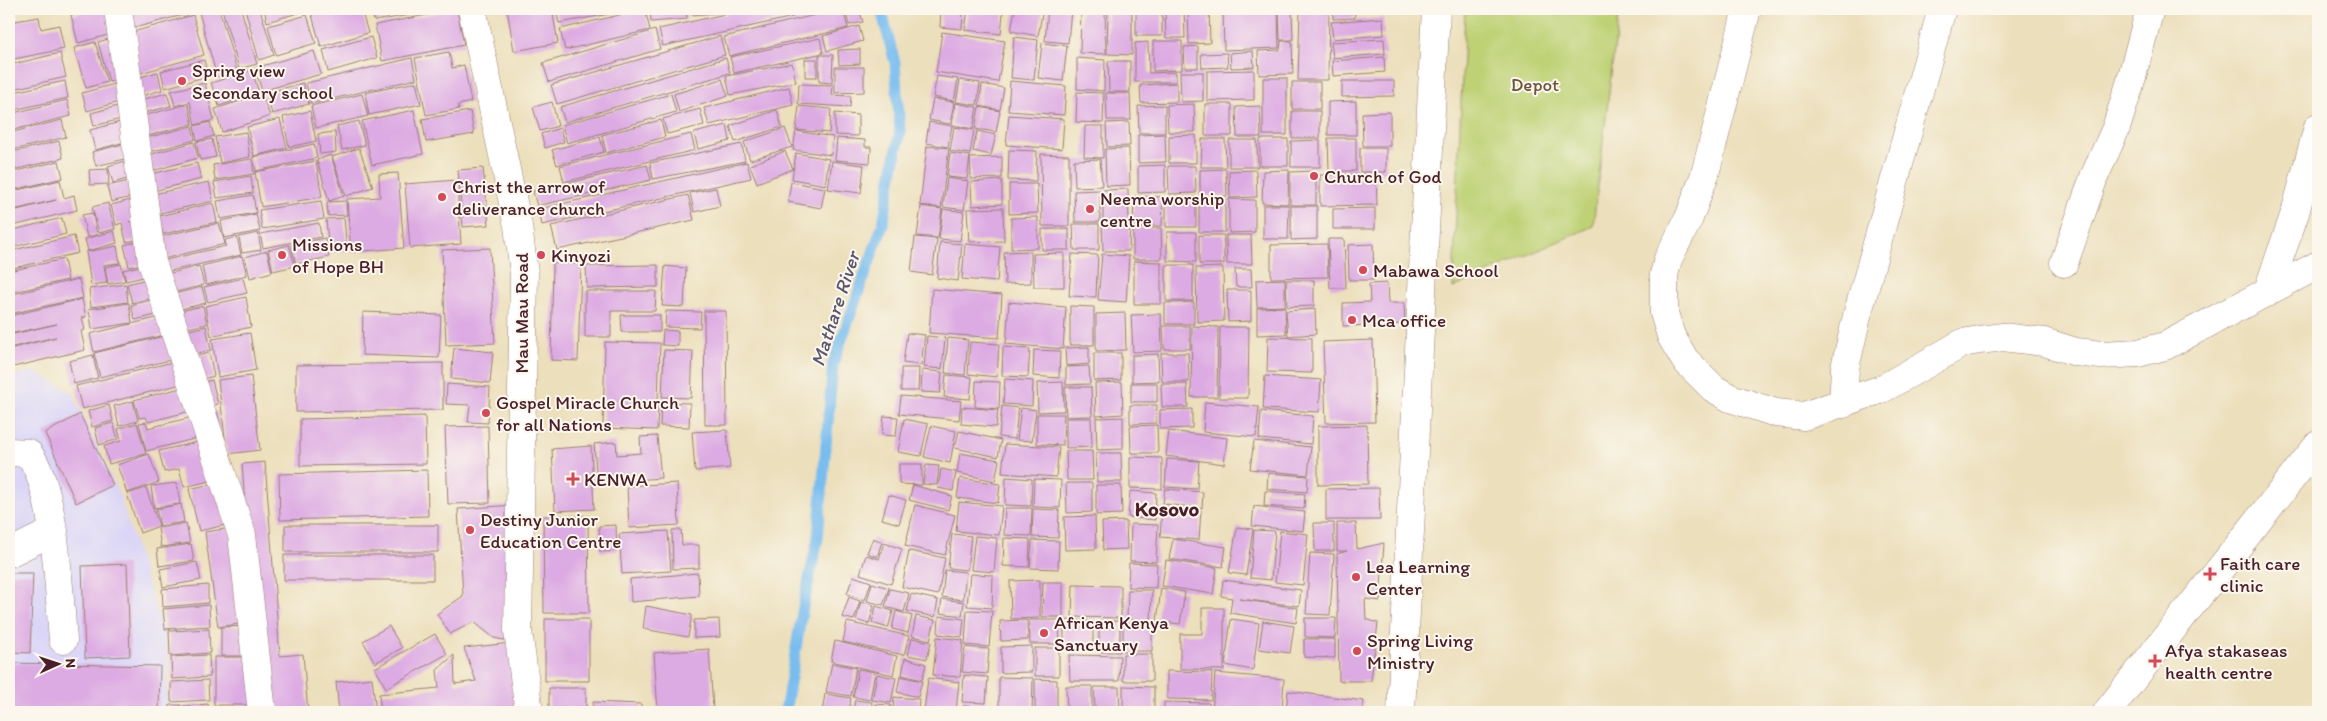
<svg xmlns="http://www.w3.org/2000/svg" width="2327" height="721" viewBox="0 0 2327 721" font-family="Itim,sans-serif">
  <rect width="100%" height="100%" fill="#fbf7ec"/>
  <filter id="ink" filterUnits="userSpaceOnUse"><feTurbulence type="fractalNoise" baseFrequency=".02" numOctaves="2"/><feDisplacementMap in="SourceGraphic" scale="10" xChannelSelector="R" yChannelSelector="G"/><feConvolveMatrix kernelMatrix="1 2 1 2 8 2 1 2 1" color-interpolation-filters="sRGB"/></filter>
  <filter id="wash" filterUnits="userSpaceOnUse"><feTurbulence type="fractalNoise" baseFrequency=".0096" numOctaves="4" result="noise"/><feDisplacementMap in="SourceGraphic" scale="20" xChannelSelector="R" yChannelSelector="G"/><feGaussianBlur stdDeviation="1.12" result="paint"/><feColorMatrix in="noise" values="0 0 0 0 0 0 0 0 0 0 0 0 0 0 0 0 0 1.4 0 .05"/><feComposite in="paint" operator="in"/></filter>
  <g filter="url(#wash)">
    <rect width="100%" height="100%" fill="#ecdfbc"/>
    <!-- built -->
    <path fill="#dbd6f7" d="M 33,371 L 72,392 L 119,494 L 164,636 L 168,665 L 166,712 L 9,712 L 9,377 Z"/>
    <!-- green -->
    <path fill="#bed174" stroke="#847850" d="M 1465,9 L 1619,9 L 1593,226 L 1453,288 Z"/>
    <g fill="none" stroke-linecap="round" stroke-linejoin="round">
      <!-- stream -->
      <path stroke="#79bdef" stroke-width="11" d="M 785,712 L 803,607 L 818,538 L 833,364 L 883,224 L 900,131 L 895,63 L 881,9"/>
    </g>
    <g id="blocks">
      <!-- building -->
      <path fill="#ddabe3" d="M 93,9 L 194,9 L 194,12 L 78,43 L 71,15 Z
        M 198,9 L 219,9 L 237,71 L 217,77 Z
        M 222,9 L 241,9 L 257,64 L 239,69 Z
        M 245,9 L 260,9 L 274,55 L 259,60 Z
        M 264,9 L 307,9 L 308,10 L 267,22 Z
        M 324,9 L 361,9 L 368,33 L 321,47 L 311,12 Z
        M 372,9 L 434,9 L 435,11 L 374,21 Z
        M 457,9 L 464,45 L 382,61 L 375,25 Z
        M 507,9 L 552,9 L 558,43 L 514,51 Z
        M 556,9 L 631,9 L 632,10 L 559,23 Z
        M 645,9 L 650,30 L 565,50 L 560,29 Z
        M 650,9 L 686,9 L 687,19 L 651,22 Z
        M 691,9 L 727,9 L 727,12 L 692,15 Z
        M 747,9 L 791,9 L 793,17 L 663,46 L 659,29 Z
        M 840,9 L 843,9 L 848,28 L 729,56 L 724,37 Z
        M 845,9 L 859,9 L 863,22 L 849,25 Z
        M 941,9 L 963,9 L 962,29 L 940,27 Z
        M 968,9 L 1003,13 L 1001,34 L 965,30 Z
        M 1015,9 L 1043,9 L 1038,36 L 1011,31 Z
        M 1048,9 L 1071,9 L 1068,43 L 1045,41 Z
        M 1081,9 L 1105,9 L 1106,54 L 1080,53 Z
        M 1108,9 L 1132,9 L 1132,55 L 1107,54 Z
        M 1136,9 L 1162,9 L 1162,36 L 1136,36 Z
        M 1165,9 L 1184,9 L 1185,38 L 1166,38 Z
        M 1188,9 L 1209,9 L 1210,43 L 1189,44 Z
        M 1223,9 L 1278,9 L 1279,48 L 1224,50 Z
        M 1279,9 L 1292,9 L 1293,40 L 1280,40 Z
        M 1300,9 L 1329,9 L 1328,80 L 1298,80 Z
        M 1333,9 L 1355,9 L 1355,18 L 1333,19 Z
        M 193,15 L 204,55 L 109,82 L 98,42 Z
        M 307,15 L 316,43 L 276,55 L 268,26 Z
        M 39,17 L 41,29 L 59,25 L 64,49 L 9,60 L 9,22 Z
        M 1383,18 L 1384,35 L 1333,39 L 1331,22 Z
        M 859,26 L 863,41 L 827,51 L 823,36 Z
        M 655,30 L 660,49 L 549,82 L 543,63 Z
        M 942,32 L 1005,41 L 998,82 L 936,72 Z
        M 720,36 L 725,55 L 557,104 L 551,85 Z
        M 371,37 L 377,58 L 328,72 L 323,50 Z
        M 1014,37 L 1038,40 L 1034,80 L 1011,78 Z
        M 820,38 L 823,53 L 734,73 L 730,57 Z
        M 1384,39 L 1385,54 L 1333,58 L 1331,42 Z
        M 1153,41 L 1182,41 L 1182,70 L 1153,71 Z
        M 1281,41 L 1292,41 L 1293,74 L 1259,75 L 1258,51 L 1280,50 Z
        M 95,42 L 107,82 L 86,88 L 74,48 Z
        M 1148,42 L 1149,73 L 1176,72 L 1176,82 L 1135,82 L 1135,43 Z
        M 1042,43 L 1067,46 L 1063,81 L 1038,78 Z
        M 1198,46 L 1198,68 L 1185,68 L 1184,47 Z
        M 860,49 L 860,64 L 839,65 L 838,50 Z
        M 314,51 L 321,74 L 262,91 L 255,68 Z
        M 1253,51 L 1254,67 L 1231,68 L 1230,53 Z
        M 449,52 L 452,68 L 464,65 L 471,102 L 458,105 L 459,109 L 426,115 L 415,58 Z
        M 60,53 L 66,77 L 9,90 L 9,65 Z
        M 1227,53 L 1228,67 L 1202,68 L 1201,54 Z
        M 819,55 L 833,55 L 832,83 L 819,82 Z
        M 1384,57 L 1385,72 L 1333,76 L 1332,61 Z
        M 412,58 L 416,79 L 311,104 L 306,83 Z
        M 726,58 L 730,73 L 565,122 L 560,107 Z
        M 1077,58 L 1105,60 L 1104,91 L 1077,89 Z
        M 805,59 L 817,59 L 817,77 L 805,77 Z
        M 204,60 L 208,76 L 165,88 L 161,71 Z
        M 1108,61 L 1130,61 L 1130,92 L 1109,92 Z
        M 792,63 L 796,82 L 730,95 L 726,76 Z
        M 835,67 L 864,67 L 864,92 L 835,93 Z
        M 252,70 L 259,93 L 219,106 L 211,83 Z
        M 1254,70 L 1254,100 L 1207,101 L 1207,71 Z
        M 158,72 L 162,90 L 87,111 L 82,93 Z
        M 1180,72 L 1203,72 L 1203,101 L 1181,102 Z
        M 937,76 L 958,79 L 954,101 L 933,97 Z
        M 1263,78 L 1287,78 L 1287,135 L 1263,135 Z
        M 722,79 L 728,96 L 679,112 L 674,94 Z
        M 960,80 L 980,83 L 977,105 L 956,102 Z
        M 65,81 L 68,98 L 9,111 L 9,93 Z
        M 1010,81 L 1066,86 L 1064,115 L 1008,111 Z
        M 1342,81 L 1394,81 L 1394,96 L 1342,97 Z
        M 416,82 L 421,104 L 369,115 L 365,93 Z
        M 1292,82 L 1320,82 L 1320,109 L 1292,109 Z
        M 205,83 L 214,120 L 195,125 L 190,102 L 175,106 L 171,91 Z
        M 303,83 L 309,104 L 272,114 L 266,93 Z
        M 1177,83 L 1177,102 L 1141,103 L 1140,85 Z
        M 799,84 L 833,85 L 832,95 L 851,96 L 850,107 L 798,104 Z
        M 982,84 L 1004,88 L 1000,110 L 979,106 Z
        M 789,87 L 793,105 L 709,125 L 704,108 Z
        M 1077,92 L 1104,93 L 1103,123 L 1076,122 Z
        M 167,93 L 171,106 L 94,126 L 91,113 Z
        M 1106,93 L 1130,93 L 1131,120 L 1107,120 Z
        M 262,94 L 270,116 L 222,132 L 215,109 Z
        M 362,94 L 368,116 L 316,128 L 311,106 Z
        M 671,94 L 676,112 L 567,143 L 562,125 Z
        M 933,99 L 954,102 L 950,124 L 929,120 Z
        M 67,100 L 71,116 L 9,131 L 9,114 Z
        M 1356,101 L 1356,135 L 1328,135 L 1328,102 Z
        M 552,102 L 558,126 L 540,131 L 533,107 Z
        M 955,103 L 977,107 L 973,129 L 952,125 Z
        M 188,104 L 193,124 L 95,150 L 90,130 Z
        M 1194,104 L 1195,132 L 1168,132 L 1167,105 Z
        M 1205,104 L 1232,104 L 1232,136 L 1205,136 Z
        M 1165,105 L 1165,133 L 1139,133 L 1138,106 Z
        M 799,106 L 831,109 L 829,133 L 796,130 Z
        M 1260,106 L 1261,137 L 1237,137 L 1236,107 Z
        M 979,107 L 1000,111 L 996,132 L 975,129 Z
        M 700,109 L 704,125 L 667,134 L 663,119 Z
        M 414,110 L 423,154 L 372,165 L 362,121 Z
        M 777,110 L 782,127 L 735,142 L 730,126 Z
        M 310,111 L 316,141 L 289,147 L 283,117 Z
        M 470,111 L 474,134 L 426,142 L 422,119 Z
        M 1292,111 L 1320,111 L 1320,138 L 1292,138 Z
        M 1390,112 L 1390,146 L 1363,146 L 1362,113 Z
        M 835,113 L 858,115 L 858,136 L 835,135 Z
        M 1009,115 L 1064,119 L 1062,149 L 1006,145 Z
        M 280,119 L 287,148 L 254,156 L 247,127 Z
        M 62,120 L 66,137 L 9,151 L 9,133 Z
        M 661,120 L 665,137 L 606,153 L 602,135 Z
        M 359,121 L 365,145 L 342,150 L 337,126 Z
        M 210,122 L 214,136 L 197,141 L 194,126 Z
        M 929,122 L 952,126 L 948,147 L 926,143 Z
        M 1129,122 L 1130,146 L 1107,147 L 1106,123 Z
        M 727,125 L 730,141 L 698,149 L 694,133 Z
        M 192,126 L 195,140 L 146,153 L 143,139 Z
        M 1085,126 L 1103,126 L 1103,158 L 1084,157 Z
        M 954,127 L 974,130 L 970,154 L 950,151 Z
        M 560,128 L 564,142 L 545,148 L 541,134 Z
        M 785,128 L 792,147 L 750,160 L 744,142 Z
        M 796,131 L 833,137 L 831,155 L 793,150 Z
        M 977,131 L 996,135 L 991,155 L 973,151 Z
        M 246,132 L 250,157 L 220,163 L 215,137 Z
        M 335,132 L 336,152 L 320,154 L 318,134 Z
        M 691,134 L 695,150 L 564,182 L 560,166 Z
        M 1165,134 L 1166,162 L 1138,163 L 1138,135 Z
        M 1196,135 L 1196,163 L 1169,163 L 1169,136 Z
        M 600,137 L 604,152 L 557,165 L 552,150 Z
        M 837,138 L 865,140 L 865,147 L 871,147 L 870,163 L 835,160 Z
        M 1328,138 L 1356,138 L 1356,171 L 1329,171 Z
        M 142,139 L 145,154 L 96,166 L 92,152 Z
        M 212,139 L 216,157 L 200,160 L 196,142 Z
        M 1202,139 L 1225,139 L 1226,167 L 1201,167 Z
        M 1260,139 L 1288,139 L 1288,166 L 1260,166 Z
        M 1229,140 L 1257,140 L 1258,167 L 1229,167 Z
        M 1320,140 L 1320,167 L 1291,167 L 1291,141 Z
        M 59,141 L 63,158 L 9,171 L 9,153 Z
        M 194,142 L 198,158 L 145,173 L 141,157 Z
        M 314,144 L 317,158 L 256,171 L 253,157 Z
        M 742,144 L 745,161 L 653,179 L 650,163 Z
        M 927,146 L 949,148 L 941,208 L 920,205 Z
        M 359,148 L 373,187 L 346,196 L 332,157 Z
        M 1129,148 L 1130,185 L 1106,186 L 1105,149 Z
        M 1360,148 L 1386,148 L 1386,172 L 1360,172 Z
        M 1009,150 L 1037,151 L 1036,181 L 1008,180 Z
        M 785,151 L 793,169 L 757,183 L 750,165 Z
        M 796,153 L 829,159 L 825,185 L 792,179 Z
        M 950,153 L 970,156 L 967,179 L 947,177 Z
        M 1041,154 L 1069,155 L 1069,226 L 1042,226 Z
        M 331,155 L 344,196 L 329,201 L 317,160 Z
        M 139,157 L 144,174 L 113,183 L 108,166 Z
        M 1002,157 L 1002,178 L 971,179 L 970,158 Z
        M 252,159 L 254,174 L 215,180 L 213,165 Z
        M 1100,159 L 1102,186 L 1075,187 L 1074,160 Z
        M 59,161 L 63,178 L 9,191 L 9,173 Z
        M 316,161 L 322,197 L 261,207 L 255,172 Z
        M 832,161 L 864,165 L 861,193 L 828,189 Z
        M 747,162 L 751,178 L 542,225 L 539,209 Z
        M 197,163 L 201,179 L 138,195 L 134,178 Z
        M 647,165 L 651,180 L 537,206 L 533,191 Z
        M 1165,165 L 1165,192 L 1138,193 L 1138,166 Z
        M 1168,166 L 1195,166 L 1196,193 L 1169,194 Z
        M 483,168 L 489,225 L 463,227 L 458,170 Z
        M 108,169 L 109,184 L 90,185 L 89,170 Z
        M 1226,169 L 1227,196 L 1200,196 L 1200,170 Z
        M 1256,170 L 1257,197 L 1230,198 L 1229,171 Z
        M 1289,170 L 1288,204 L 1262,203 L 1263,171 Z
        M 1316,171 L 1316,205 L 1290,205 L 1290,172 Z
        M 398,173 L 404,248 L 351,252 L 347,199 L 380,197 L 379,174 Z
        M 1376,174 L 1377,205 L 1320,206 L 1320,175 Z
        M 251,176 L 253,193 L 217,198 L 214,182 Z
        M 947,178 L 968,181 L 964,210 L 943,207 Z
        M 60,180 L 64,198 L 74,195 L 77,210 L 9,227 L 9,212 L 56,200 L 9,211 L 9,192 Z
        M 133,180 L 136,196 L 111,202 L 107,186 Z
        M 457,180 L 461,244 L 410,248 L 405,184 Z
        M 1002,180 L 1002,204 L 972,206 L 971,182 Z
        M 209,182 L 213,201 L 148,216 L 144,196 Z
        M 791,182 L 825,188 L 821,208 L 788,202 Z
        M 1009,184 L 1037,184 L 1038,213 L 1009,214 Z
        M 716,188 L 720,206 L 694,212 L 690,193 Z
        M 1128,189 L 1129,221 L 1103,221 L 1103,190 Z
        M 1100,190 L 1100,222 L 1075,222 L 1074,191 Z
        M 253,195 L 256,213 L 220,219 L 217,201 Z
        M 688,195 L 694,220 L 557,250 L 551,226 Z
        M 1134,196 L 1163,197 L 1162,226 L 1133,226 Z
        M 142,197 L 147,217 L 129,222 L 157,216 L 161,236 L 126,242 L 122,223 L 116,225 L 111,205 Z
        M 1166,197 L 1196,197 L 1196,227 L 1166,227 Z
        M 1199,199 L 1225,199 L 1225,232 L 1199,232 Z
        M 1229,199 L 1255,200 L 1255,232 L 1229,233 Z
        M 321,201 L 324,219 L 262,229 L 259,210 Z
        M 346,201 L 347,215 L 328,216 L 327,202 Z
        M 108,203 L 115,229 L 99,233 L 92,207 Z
        M 213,203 L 217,222 L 163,234 L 159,216 Z
        M 1263,205 L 1289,205 L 1288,239 L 1263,239 Z
        M 921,206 L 942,209 L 938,238 L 917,236 Z
        M 1291,206 L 1317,206 L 1317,239 L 1291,240 Z
        M 1003,208 L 1004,241 L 969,242 L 967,209 Z
        M 1375,208 L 1375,229 L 1333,229 L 1333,209 Z
        M 943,209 L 964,212 L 960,241 L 939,239 Z
        M 93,213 L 97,235 L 87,237 L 82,215 Z
        M 256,214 L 260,231 L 224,238 L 221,221 Z
        M 1038,217 L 1038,248 L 1011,249 L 1011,218 Z
        M 62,218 L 66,234 L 9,248 L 9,231 Z
        M 344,218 L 347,251 L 329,253 L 326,219 Z
        M 219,223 L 225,244 L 129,267 L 124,245 Z
        M 319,223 L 321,237 L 263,248 L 260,234 Z
        M 1073,224 L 1099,224 L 1099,250 L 1074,250 Z
        M 1102,226 L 1130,226 L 1129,251 L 1103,251 Z
        M 1133,228 L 1161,228 L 1162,259 L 1133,259 Z
        M 1042,229 L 1069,229 L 1069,250 L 1042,250 Z
        M 114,231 L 117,243 L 88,251 L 85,239 Z
        M 1167,232 L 1196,232 L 1196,262 L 1167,261 Z
        M 258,233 L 261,250 L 242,253 L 239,237 Z
        M 1199,235 L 1224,235 L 1224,264 L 1199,264 Z
        M 1226,235 L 1251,235 L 1252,264 L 1227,264 Z
        M 74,236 L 78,253 L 9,269 L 9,251 Z
        M 237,237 L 241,255 L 126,281 L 123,270 L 226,246 L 225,240 Z
        M 915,237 L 937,239 L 932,275 L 911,272 Z
        M 325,238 L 329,257 L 296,264 L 291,245 Z
        M 1328,239 L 1344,239 L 1346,288 L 1330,288 Z
        M 940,242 L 962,244 L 958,281 L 937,278 Z
        M 965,244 L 1000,247 L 997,282 L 962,279 Z
        M 1327,244 L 1328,277 L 1271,278 L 1271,245 Z
        M 1373,244 L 1374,280 L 1349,280 L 1348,245 Z
        M 289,245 L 295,266 L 273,271 L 268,250 Z
        M 117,246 L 120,263 L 104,265 L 107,283 L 91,285 L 86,252 Z
        M 490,248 L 495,343 L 446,345 L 442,250 Z
        M 267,251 L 272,272 L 250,278 L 245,257 Z
        M 1031,251 L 1031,283 L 1005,284 L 1004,252 Z
        M 1064,253 L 1064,287 L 1034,287 L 1033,254 Z
        M 1072,254 L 1098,255 L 1096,297 L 1069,296 Z
        M 1102,254 L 1129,256 L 1126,302 L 1098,300 Z
        M 242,256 L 247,275 L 206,285 L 202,266 Z
        M 64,259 L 68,280 L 9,293 L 9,271 Z
        M 1134,261 L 1161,262 L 1161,304 L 1134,304 Z
        M 553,263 L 581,264 L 578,361 L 551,360 Z
        M 121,264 L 125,281 L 108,284 L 105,267 Z
        M 658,265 L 658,287 L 587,288 L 586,266 Z
        M 1166,265 L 1193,265 L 1193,301 L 1166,301 Z
        M 199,266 L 204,285 L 132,303 L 127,284 Z
        M 665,266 L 686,268 L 684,307 L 662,306 Z
        M 1223,267 L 1224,321 L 1197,322 L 1196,268 Z
        M 1235,269 L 1251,269 L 1252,287 L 1236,287 Z
        M 243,278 L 247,293 L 208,302 L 204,287 Z
        M 79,279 L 83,298 L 9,314 L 9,295 Z
        M 1285,279 L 1285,306 L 1257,307 L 1256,280 Z
        M 1286,280 L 1314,280 L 1314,306 L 1287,307 Z
        M 1387,283 L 1388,303 L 1404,303 L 1405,324 L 1343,326 L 1343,303 L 1370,302 L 1369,284 Z
        M 126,284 L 128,302 L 91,307 L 89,289 Z
        M 202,287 L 206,303 L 135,320 L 131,305 Z
        M 932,289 L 1002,295 L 999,338 L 929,333 Z
        M 1227,290 L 1251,290 L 1251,321 L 1228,322 Z
        M 585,291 L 656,291 L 655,311 L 611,311 L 611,337 L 585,337 Z
        M 246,297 L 251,327 L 211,336 L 205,306 Z
        M 82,299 L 86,317 L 82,318 L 85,330 L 81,331 L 85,350 L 9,368 L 9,349 L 56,337 L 9,348 L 9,335 L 57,324 L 9,334 L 9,316 Z
        M 1009,302 L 1066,307 L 1063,349 L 1006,344 Z
        M 1194,302 L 1194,324 L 1165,324 L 1165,303 Z
        M 129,303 L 132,323 L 92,329 L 89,309 Z
        M 203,306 L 207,324 L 165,333 L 161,315 Z
        M 1070,306 L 1094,307 L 1094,345 L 1070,345 Z
        M 1285,307 L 1286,334 L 1257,335 L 1257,308 Z
        M 1315,309 L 1316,334 L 1288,336 L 1286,311 Z
        M 666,311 L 701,312 L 700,328 L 665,327 Z
        M 704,311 L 726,311 L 727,425 L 705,425 Z
        M 363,312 L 441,315 L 439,358 L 362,355 Z
        M 1125,313 L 1126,350 L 1096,351 L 1096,314 Z
        M 1161,314 L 1162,351 L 1133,352 L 1131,315 Z
        M 621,315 L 660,315 L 660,332 L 622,332 Z
        M 160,317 L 164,335 L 94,352 L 90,334 Z
        M 206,326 L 211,350 L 100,377 L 94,353 Z
        M 1163,326 L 1190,326 L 1190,349 L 1164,349 Z
        M 1192,326 L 1218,327 L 1217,397 L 1191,397 Z
        M 1220,327 L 1249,327 L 1248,398 L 1219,398 Z
        M 663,330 L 678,331 L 678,346 L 662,345 Z
        M 250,333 L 256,370 L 218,377 L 212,339 Z
        M 907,333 L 925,335 L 921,365 L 903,363 Z
        M 927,336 L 945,338 L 942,369 L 924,367 Z
        M 1268,337 L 1312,338 L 1312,373 L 1267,372 Z
        M 948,338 L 968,340 L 965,375 L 945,373 Z
        M 1373,340 L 1375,422 L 1326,423 L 1323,342 Z
        M 605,342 L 660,343 L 657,430 L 603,428 Z
        M 970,342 L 999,344 L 997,377 L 968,374 Z
        M 1003,347 L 1030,349 L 1028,377 L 1002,376 Z
        M 1089,347 L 1089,364 L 1066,366 L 1065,348 Z
        M 454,348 L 493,352 L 490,383 L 451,379 Z
        M 664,350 L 693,351 L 691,398 L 662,397 Z
        M 1034,350 L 1060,351 L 1059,378 L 1033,376 Z
        M 209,353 L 214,376 L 82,409 L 76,386 Z
        M 1094,353 L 1121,353 L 1121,380 L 1094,381 Z
        M 1161,353 L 1188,353 L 1189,382 L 1162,382 Z
        M 1158,354 L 1159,381 L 1132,382 L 1132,355 Z
        M 93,355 L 98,378 L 74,384 L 69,361 Z
        M 443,363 L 443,410 L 296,412 L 296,365 Z
        M 1089,366 L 1090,384 L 1066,385 L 1066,367 Z
        M 901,368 L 919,368 L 918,391 L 901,391 Z
        M 922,370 L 942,372 L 940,393 L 921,392 Z
        M 946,375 L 972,377 L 970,399 L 944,397 Z
        M 251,376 L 260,450 L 227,454 L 218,380 Z
        M 1265,376 L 1321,380 L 1319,412 L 1263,409 Z
        M 1005,379 L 1033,381 L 1032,406 L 1003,404 Z
        M 212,380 L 218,404 L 148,422 L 146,417 L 139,418 L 134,400 Z
        M 976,381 L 1000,382 L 999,409 L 975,407 Z
        M 1063,382 L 1064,411 L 1038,412 L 1037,383 Z
        M 1122,382 L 1123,414 L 1096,416 L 1095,383 Z
        M 1131,383 L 1157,383 L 1157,402 L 1131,402 Z
        M 447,384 L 490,387 L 488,423 L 468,422 L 470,405 L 446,404 Z
        M 1161,384 L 1187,384 L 1188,407 L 1162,407 Z
        M 1065,387 L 1091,387 L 1092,416 L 1066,417 Z
        M 901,396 L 961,401 L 959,420 L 899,414 Z
        M 133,401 L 138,421 L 119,426 L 114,406 Z
        M 661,402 L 690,403 L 689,427 L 660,426 Z
        M 1205,402 L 1259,407 L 1256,437 L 1203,432 Z
        M 109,405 L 113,421 L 92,427 L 88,411 Z
        M 1130,405 L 1157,405 L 1156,423 L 1130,424 Z
        M 1002,406 L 1018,408 L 1015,439 L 999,437 Z
        M 962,407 L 998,410 L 996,427 L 961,424 Z
        M 1021,408 L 1036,410 L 1032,441 L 1017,440 Z
        M 1192,409 L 1192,428 L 1160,429 L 1160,410 Z
        M 217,411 L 222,432 L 146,451 L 139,423 L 146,422 L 148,428 Z
        M 1261,411 L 1313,416 L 1311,444 L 1259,439 Z
        M 80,414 L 113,485 L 76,503 L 45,433 Z
        M 1037,414 L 1064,414 L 1063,445 L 1037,444 Z
        M 425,416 L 426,464 L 300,466 L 300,419 Z
        M 884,416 L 898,417 L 896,436 L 882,435 Z
        M 1123,417 L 1123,449 L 1097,450 L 1096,418 Z
        M 1066,418 L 1091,418 L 1092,447 L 1066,448 Z
        M 904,419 L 928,424 L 921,456 L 898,452 Z
        M 113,423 L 118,439 L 99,445 L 95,428 Z
        M 137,423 L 146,454 L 109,464 L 104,446 L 121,441 L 118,429 Z
        M 1157,425 L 1158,453 L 1131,453 L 1130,426 Z
        M 1367,425 L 1368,484 L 1318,485 L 1318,426 Z
        M 488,426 L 490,503 L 448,504 L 445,427 Z
        M 931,426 L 956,431 L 950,463 L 924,457 Z
        M 727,430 L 730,468 L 695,471 L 692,432 Z
        M 959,431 L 1001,440 L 998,457 L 955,448 Z
        M 1169,431 L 1227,438 L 1224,464 L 1166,456 Z
        M 657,436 L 661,478 L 597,483 L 594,444 L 616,442 L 617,455 L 641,453 L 640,437 Z
        M 218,437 L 228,477 L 184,487 L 179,469 L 164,472 L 159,451 Z
        M 1254,441 L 1311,447 L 1308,475 L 1250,469 Z
        M 1005,444 L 1059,447 L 1056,477 L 1002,473 Z
        M 591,446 L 594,509 L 555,511 L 552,449 Z
        M 1066,451 L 1092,451 L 1093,480 L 1067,480 Z
        M 960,453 L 999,460 L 995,481 L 957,473 Z
        M 1096,453 L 1121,453 L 1122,482 L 1097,482 Z
        M 149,454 L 159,482 L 127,493 L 117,465 Z
        M 1130,457 L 1162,458 L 1162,489 L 1130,488 Z
        M 1167,459 L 1199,461 L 1197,489 L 1165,487 Z
        M 265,462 L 280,656 L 303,654 L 308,712 L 261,712 L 242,464 Z
        M 899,464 L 922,464 L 922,485 L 899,484 Z
        M 926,465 L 939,466 L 937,485 L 923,484 Z
        M 941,469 L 956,472 L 953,491 L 938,488 Z
        M 427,470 L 428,516 L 280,520 L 279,474 Z
        M 1268,473 L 1308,476 L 1307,492 L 1267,489 Z
        M 1006,477 L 1032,479 L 1031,506 L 1005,505 Z
        M 960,478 L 1000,484 L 998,503 L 957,498 Z
        M 1034,479 L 1061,480 L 1060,508 L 1033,507 Z
        M 225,481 L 235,523 L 199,531 L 189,489 Z
        M 177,483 L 180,504 L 154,508 L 151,486 Z
        M 677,483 L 679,525 L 629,528 L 627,486 Z
        M 1066,483 L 1092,483 L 1092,512 L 1067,513 Z
        M 913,485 L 952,496 L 948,510 L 909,500 Z
        M 1096,485 L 1121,485 L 1122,514 L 1096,515 Z
        M 146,488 L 159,526 L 140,533 L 127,494 Z
        M 1379,488 L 1380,520 L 1326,520 L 1326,489 Z
        M 1165,489 L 1203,492 L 1202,508 L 1163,504 Z
        M 1130,491 L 1156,493 L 1155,520 L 1128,517 Z
        M 1265,491 L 1305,494 L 1304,509 L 1264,506 Z
        M 889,495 L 906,500 L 899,524 L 882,519 Z
        M 959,502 L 1002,506 L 999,535 L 956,531 Z
        M 181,504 L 184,522 L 160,526 L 156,509 Z
        M 514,505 L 509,641 L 494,638 L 474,622 L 450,634 L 437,614 L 463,596 L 458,509 Z
        M 915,505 L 955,515 L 945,555 L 905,546 Z
        M 1254,506 L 1305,512 L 1303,531 L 1252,526 Z
        M 1005,508 L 1032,508 L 1031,536 L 1004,535 Z
        M 1162,508 L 1201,510 L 1199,540 L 1160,537 Z
        M 1033,509 L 1059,510 L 1058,538 L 1032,537 Z
        M 543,516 L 588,516 L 589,613 L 544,613 Z
        M 1095,516 L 1096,549 L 1065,550 L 1064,517 Z
        M 1126,521 L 1127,549 L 1103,550 L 1102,522 Z
        M 186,523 L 190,543 L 161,547 L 158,528 Z
        M 1314,523 L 1334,523 L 1334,551 L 1315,551 Z
        M 1337,523 L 1356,523 L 1357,549 L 1384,543 L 1380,601 L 1365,599 L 1366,619 L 1378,623 L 1371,681 L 1339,681 L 1337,554 L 1347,551 L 1337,551 Z
        M 1131,524 L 1158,525 L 1156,562 L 1130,561 Z
        M 285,525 L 438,525 L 438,552 L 285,552 Z
        M 616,525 L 617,551 L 600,552 L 599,526 Z
        M 1237,527 L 1253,529 L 1246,575 L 1229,573 Z
        M 231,528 L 245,623 L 218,627 L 205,532 Z
        M 672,530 L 681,530 L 682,545 L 699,545 L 699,568 L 673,569 Z
        M 1254,530 L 1275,531 L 1271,580 L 1250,578 Z
        M 668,531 L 671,571 L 622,574 L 619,534 Z
        M 1280,531 L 1308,534 L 1303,585 L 1275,582 Z
        M 952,534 L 971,536 L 967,570 L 948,568 Z
        M 975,536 L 997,538 L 994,572 L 971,570 Z
        M 873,538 L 882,542 L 877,557 L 867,553 Z
        M 1004,538 L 1030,539 L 1029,567 L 1003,566 Z
        M 1173,539 L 1226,547 L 1223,567 L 1169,559 Z
        M 1032,540 L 1059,541 L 1058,569 L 1030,568 Z
        M 884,543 L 902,549 L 891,584 L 860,574 L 866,555 L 879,559 Z
        M 191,544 L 194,561 L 159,566 L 157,549 Z
        M 909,551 L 945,558 L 938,595 L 902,587 Z
        M 1310,553 L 1334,554 L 1330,615 L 1306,614 Z
        M 284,555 L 433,555 L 433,580 L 284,580 Z
        M 1166,560 L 1217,568 L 1213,594 L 1162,586 Z
        M 197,562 L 201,580 L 163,587 L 160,569 Z
        M 1129,563 L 1157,564 L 1156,588 L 1128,587 Z
        M 127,564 L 130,656 L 85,658 L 82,566 Z
        M 945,570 L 966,572 L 963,600 L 942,597 Z
        M 9,573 L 33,573 L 30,653 L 9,652 Z
        M 698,573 L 699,596 L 631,602 L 630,579 Z
        M 970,574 L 993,575 L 992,608 L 967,606 Z
        M 853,576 L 871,582 L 865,600 L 847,594 Z
        M 1040,580 L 1040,618 L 1011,619 L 1010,581 Z
        M 1223,580 L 1301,590 L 1299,606 L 1239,599 L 1298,608 L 1296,623 L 1230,613 L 1232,598 L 1221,596 Z
        M 1043,582 L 1063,582 L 1063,617 L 1042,617 Z
        M 872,583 L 889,588 L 883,605 L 867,601 Z
        M 208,585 L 208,603 L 163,607 L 162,589 Z
        M 1073,585 L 1121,586 L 1121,618 L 1072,617 Z
        M 1161,588 L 1185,592 L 1180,624 L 1157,621 Z
        M 890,589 L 909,593 L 904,612 L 885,607 Z
        M 1128,590 L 1152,590 L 1151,621 L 1127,619 Z
        M 911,594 L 938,600 L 935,617 L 907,611 Z
        M 849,597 L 860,601 L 854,620 L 842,617 Z
        M 942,599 L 964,602 L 962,616 L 940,613 Z
        M 861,602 L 874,605 L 869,624 L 856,620 Z
        M 209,605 L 210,626 L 165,629 L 163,609 Z
        M 646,606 L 692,615 L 688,637 L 643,629 Z
        M 876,606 L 893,611 L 888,628 L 872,623 Z
        M 1202,608 L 1224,608 L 1224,670 L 1180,669 L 1180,634 L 1202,634 Z
        M 967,610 L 992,611 L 989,647 L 965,645 Z
        M 896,611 L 912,616 L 908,633 L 892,629 Z
        M 916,616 L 935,620 L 930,640 L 912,636 Z
        M 939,616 L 964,619 L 962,637 L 938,634 Z
        M 1305,618 L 1336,618 L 1335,638 L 1305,637 Z
        M 545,619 L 589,619 L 589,681 L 545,681 Z
        M 719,619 L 720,637 L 694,638 L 694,620 Z
        M 1231,619 L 1259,623 L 1253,670 L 1225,665 Z
        M 1027,620 L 1028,640 L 1001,641 L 1000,621 Z
        M 1029,620 L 1059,620 L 1060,644 L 1030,644 Z
        M 1064,620 L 1093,621 L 1093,648 L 1064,648 Z
        M 1099,621 L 1120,621 L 1120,652 L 1099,652 Z
        M 1263,621 L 1294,626 L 1290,653 L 1259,649 Z
        M 847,622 L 909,636 L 904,655 L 843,642 Z
        M 1123,623 L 1152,624 L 1152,651 L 1123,651 Z
        M 251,626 L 252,656 L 221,656 L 221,627 Z
        M 389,626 L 402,648 L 375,663 L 363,641 Z
        M 209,629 L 210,653 L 170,656 L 169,631 Z
        M 435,634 L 447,654 L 386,688 L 375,668 Z
        M 937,637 L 963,640 L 960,677 L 933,675 Z
        M 912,638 L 931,642 L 927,659 L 908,655 Z
        M 1304,639 L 1335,639 L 1335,658 L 1304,657 Z
        M 835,641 L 897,656 L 893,675 L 831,661 Z
        M 511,643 L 522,712 L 381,712 L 379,694 L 439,688 L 437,670 L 454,655 L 455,684 L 476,681 L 464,648 Z
        M 1032,646 L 1032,672 L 1001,673 L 1001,647 Z
        M 965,647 L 989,649 L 987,674 L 962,672 Z
        M 1035,648 L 1059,648 L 1059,676 L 1035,676 Z
        M 709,649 L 713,709 L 658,712 L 654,653 Z
        M 1123,654 L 1152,654 L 1152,681 L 1123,681 Z
        M 209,655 L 210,677 L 172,679 L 171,657 Z
        M 1069,655 L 1120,656 L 1119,681 L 1070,681 Z
        M 214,657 L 254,657 L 255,705 L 214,705 Z
        M 905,658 L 926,664 L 922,680 L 902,675 Z
        M 9,663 L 160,666 L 159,712 L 9,712 Z
        M 832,663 L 856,668 L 851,696 L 826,692 Z
        M 858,669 L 875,672 L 870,700 L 853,697 Z
        M 1167,671 L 1212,672 L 1211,700 L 1167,699 Z
        M 1215,673 L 1284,679 L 1282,712 L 1212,712 Z
        M 877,674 L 896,678 L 891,703 L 872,700 Z
        M 964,675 L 988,677 L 986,703 L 962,702 Z
        M 900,676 L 922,681 L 918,697 L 897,692 Z
        M 999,677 L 1033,678 L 1032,712 L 999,712 Z
        M 372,678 L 376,712 L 339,712 L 336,682 Z
        M 928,678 L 959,682 L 956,712 L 924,711 Z
        M 1035,679 L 1057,680 L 1057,710 L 1035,710 Z
        M 208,680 L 209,700 L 171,702 L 171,682 Z
        M 1066,686 L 1092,686 L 1092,712 L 1067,712 Z
        M 1123,686 L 1154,687 L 1154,712 L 1123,712 Z
        M 1094,687 L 1119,687 L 1120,712 L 1095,712 Z
        M 549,688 L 586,688 L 586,712 L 549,712 Z
        M 1288,691 L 1364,701 L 1362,712 L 1286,712 Z
        M 825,694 L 851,698 L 849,712 L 822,712 Z
        M 894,697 L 919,699 L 918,712 L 893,712 Z
        M 855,700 L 872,702 L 871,712 L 853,712 Z
        M 593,702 L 641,704 L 641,712 L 593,712 Z
        M 1164,702 L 1209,703 L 1209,712 L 1164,712 Z
        M 208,704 L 209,712 L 184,712 L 183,706 Z
        M 875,704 L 891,705 L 890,712 L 875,712 Z
        M 170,705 L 181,705 L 181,712 L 170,712 Z
        M 963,706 L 991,707 L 990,712 L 963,712 Z"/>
    </g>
  </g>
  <g filter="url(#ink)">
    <use href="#blocks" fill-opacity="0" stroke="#9b7f74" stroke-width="1"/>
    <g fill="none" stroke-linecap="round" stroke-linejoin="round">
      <defs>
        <path id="minor" d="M 118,9 L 152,262 L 242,535 L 262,712
          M 472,9 L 518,226 L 524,273 L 518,631 L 529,712
          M 1747,9 L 1705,174 L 1689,218 L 1668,259 L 1664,275 L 1664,313 L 1671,336 L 1685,360 L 1713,388 L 1730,398 L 1776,413 L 1804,416 L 1882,389 L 1963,343 L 1979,340 L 2003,337 L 2044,342 L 2076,352 L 2101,355 L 2138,353 L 2165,346 L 2318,265
          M 2064,263 L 2094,177 L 2116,128 L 2130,84 L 2150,9
          M 2267,293 L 2295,213 L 2318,127
          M 1843,404 L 1845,368 L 1857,316 L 1942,9
          M 9,452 L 28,453 C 56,486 59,595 63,640
          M 9,553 L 54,531
          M 1401,712 L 1436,9
          M 2107,712 L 2318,445"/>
      </defs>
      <!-- minor casing -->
      <use href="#minor" stroke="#9b7f74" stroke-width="29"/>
      <!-- minor -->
      <use href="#minor" stroke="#fff" stroke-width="28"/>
    </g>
  </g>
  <!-- markers -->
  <g fill="#d1495b" stroke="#fbf7ec" stroke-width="2">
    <circle cx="182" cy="81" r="5"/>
    <circle cx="1314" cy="176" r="5"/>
    <circle cx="442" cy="197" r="5"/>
    <circle cx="1090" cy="209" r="5"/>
    <circle cx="282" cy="255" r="5"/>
    <circle cx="541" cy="255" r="5"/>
    <circle cx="1363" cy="270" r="5"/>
    <circle cx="1352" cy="320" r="5"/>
    <circle cx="486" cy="413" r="5"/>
    <path d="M570.5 471.5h5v5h5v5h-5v5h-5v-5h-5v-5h5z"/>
    <circle cx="470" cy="530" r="5"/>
    <path d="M2207.5 566.5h5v5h5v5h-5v5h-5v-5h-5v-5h5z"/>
    <circle cx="1356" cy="577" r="5"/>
    <circle cx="1044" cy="633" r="5"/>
    <circle cx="1357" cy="651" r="5"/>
    <path d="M2152.5 653.5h5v5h5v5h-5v5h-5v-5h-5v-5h5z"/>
  </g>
  <g text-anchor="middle" stroke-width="4" stroke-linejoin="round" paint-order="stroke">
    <!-- poi labels -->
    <g font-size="19" fill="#4a1f2b" stroke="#fbf7ec" text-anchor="start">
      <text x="192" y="77">Spring view<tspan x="192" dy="22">Secondary school</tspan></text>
      <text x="1324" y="183">Church of God</text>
      <text x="452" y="193">Christ the arrow of<tspan x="452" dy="22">deliverance church</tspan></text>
      <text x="1100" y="205">Neema worship<tspan x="1100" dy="22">centre</tspan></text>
      <text x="292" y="251">Missions<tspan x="292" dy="22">of Hope BH</tspan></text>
      <text x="551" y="262">Kinyozi</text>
      <text x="1373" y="277">Mabawa School</text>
      <text x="1362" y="327">Mca office</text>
      <text x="496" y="409">Gospel Miracle Church<tspan x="496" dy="22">for all Nations</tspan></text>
      <text x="584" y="486">KENWA</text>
      <text x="480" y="526">Destiny Junior<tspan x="480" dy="22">Education Centre</tspan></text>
      <text x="2220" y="570">Faith care<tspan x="2220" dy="22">clinic</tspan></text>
      <text x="1366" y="573">Lea Learning<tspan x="1366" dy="22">Center</tspan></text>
      <text x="1054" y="629">African Kenya<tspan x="1054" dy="22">Sanctuary</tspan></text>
      <text x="1367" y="647">Spring Living<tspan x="1367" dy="22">Ministry</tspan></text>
      <text x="2165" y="657">Afya stakaseas<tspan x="2165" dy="22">health centre</tspan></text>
    </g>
    <!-- park labels -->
    <g font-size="19" fill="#6d5441" stroke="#fbf7ec">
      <text x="1535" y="91">Depot</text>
    </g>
    <!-- street labels -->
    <g font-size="19" fill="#4a1f2b" stroke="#fbf7ec">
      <text transform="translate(521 313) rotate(-90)" y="7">Mau Mau Road</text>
    </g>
    <!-- water labels -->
    <g font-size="20" font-style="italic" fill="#5a5670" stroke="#fbf7ec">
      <text transform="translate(835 309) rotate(-72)" y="7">Mathare River</text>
    </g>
    <!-- quarter labels -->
    <g font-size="21" font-weight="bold" fill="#4a1f2b" stroke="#fbf7ec">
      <text x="1167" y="516">Kosovo</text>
    </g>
  </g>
  <!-- margin -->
  <rect width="2327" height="721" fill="none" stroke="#fbf7ec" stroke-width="30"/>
  <!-- north arrow -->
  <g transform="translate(58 664) rotate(87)" stroke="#fbf7ec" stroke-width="4" paint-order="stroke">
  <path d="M0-4L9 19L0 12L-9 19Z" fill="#4a1f2b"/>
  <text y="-8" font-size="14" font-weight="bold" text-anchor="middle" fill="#4a1f2b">N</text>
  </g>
</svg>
